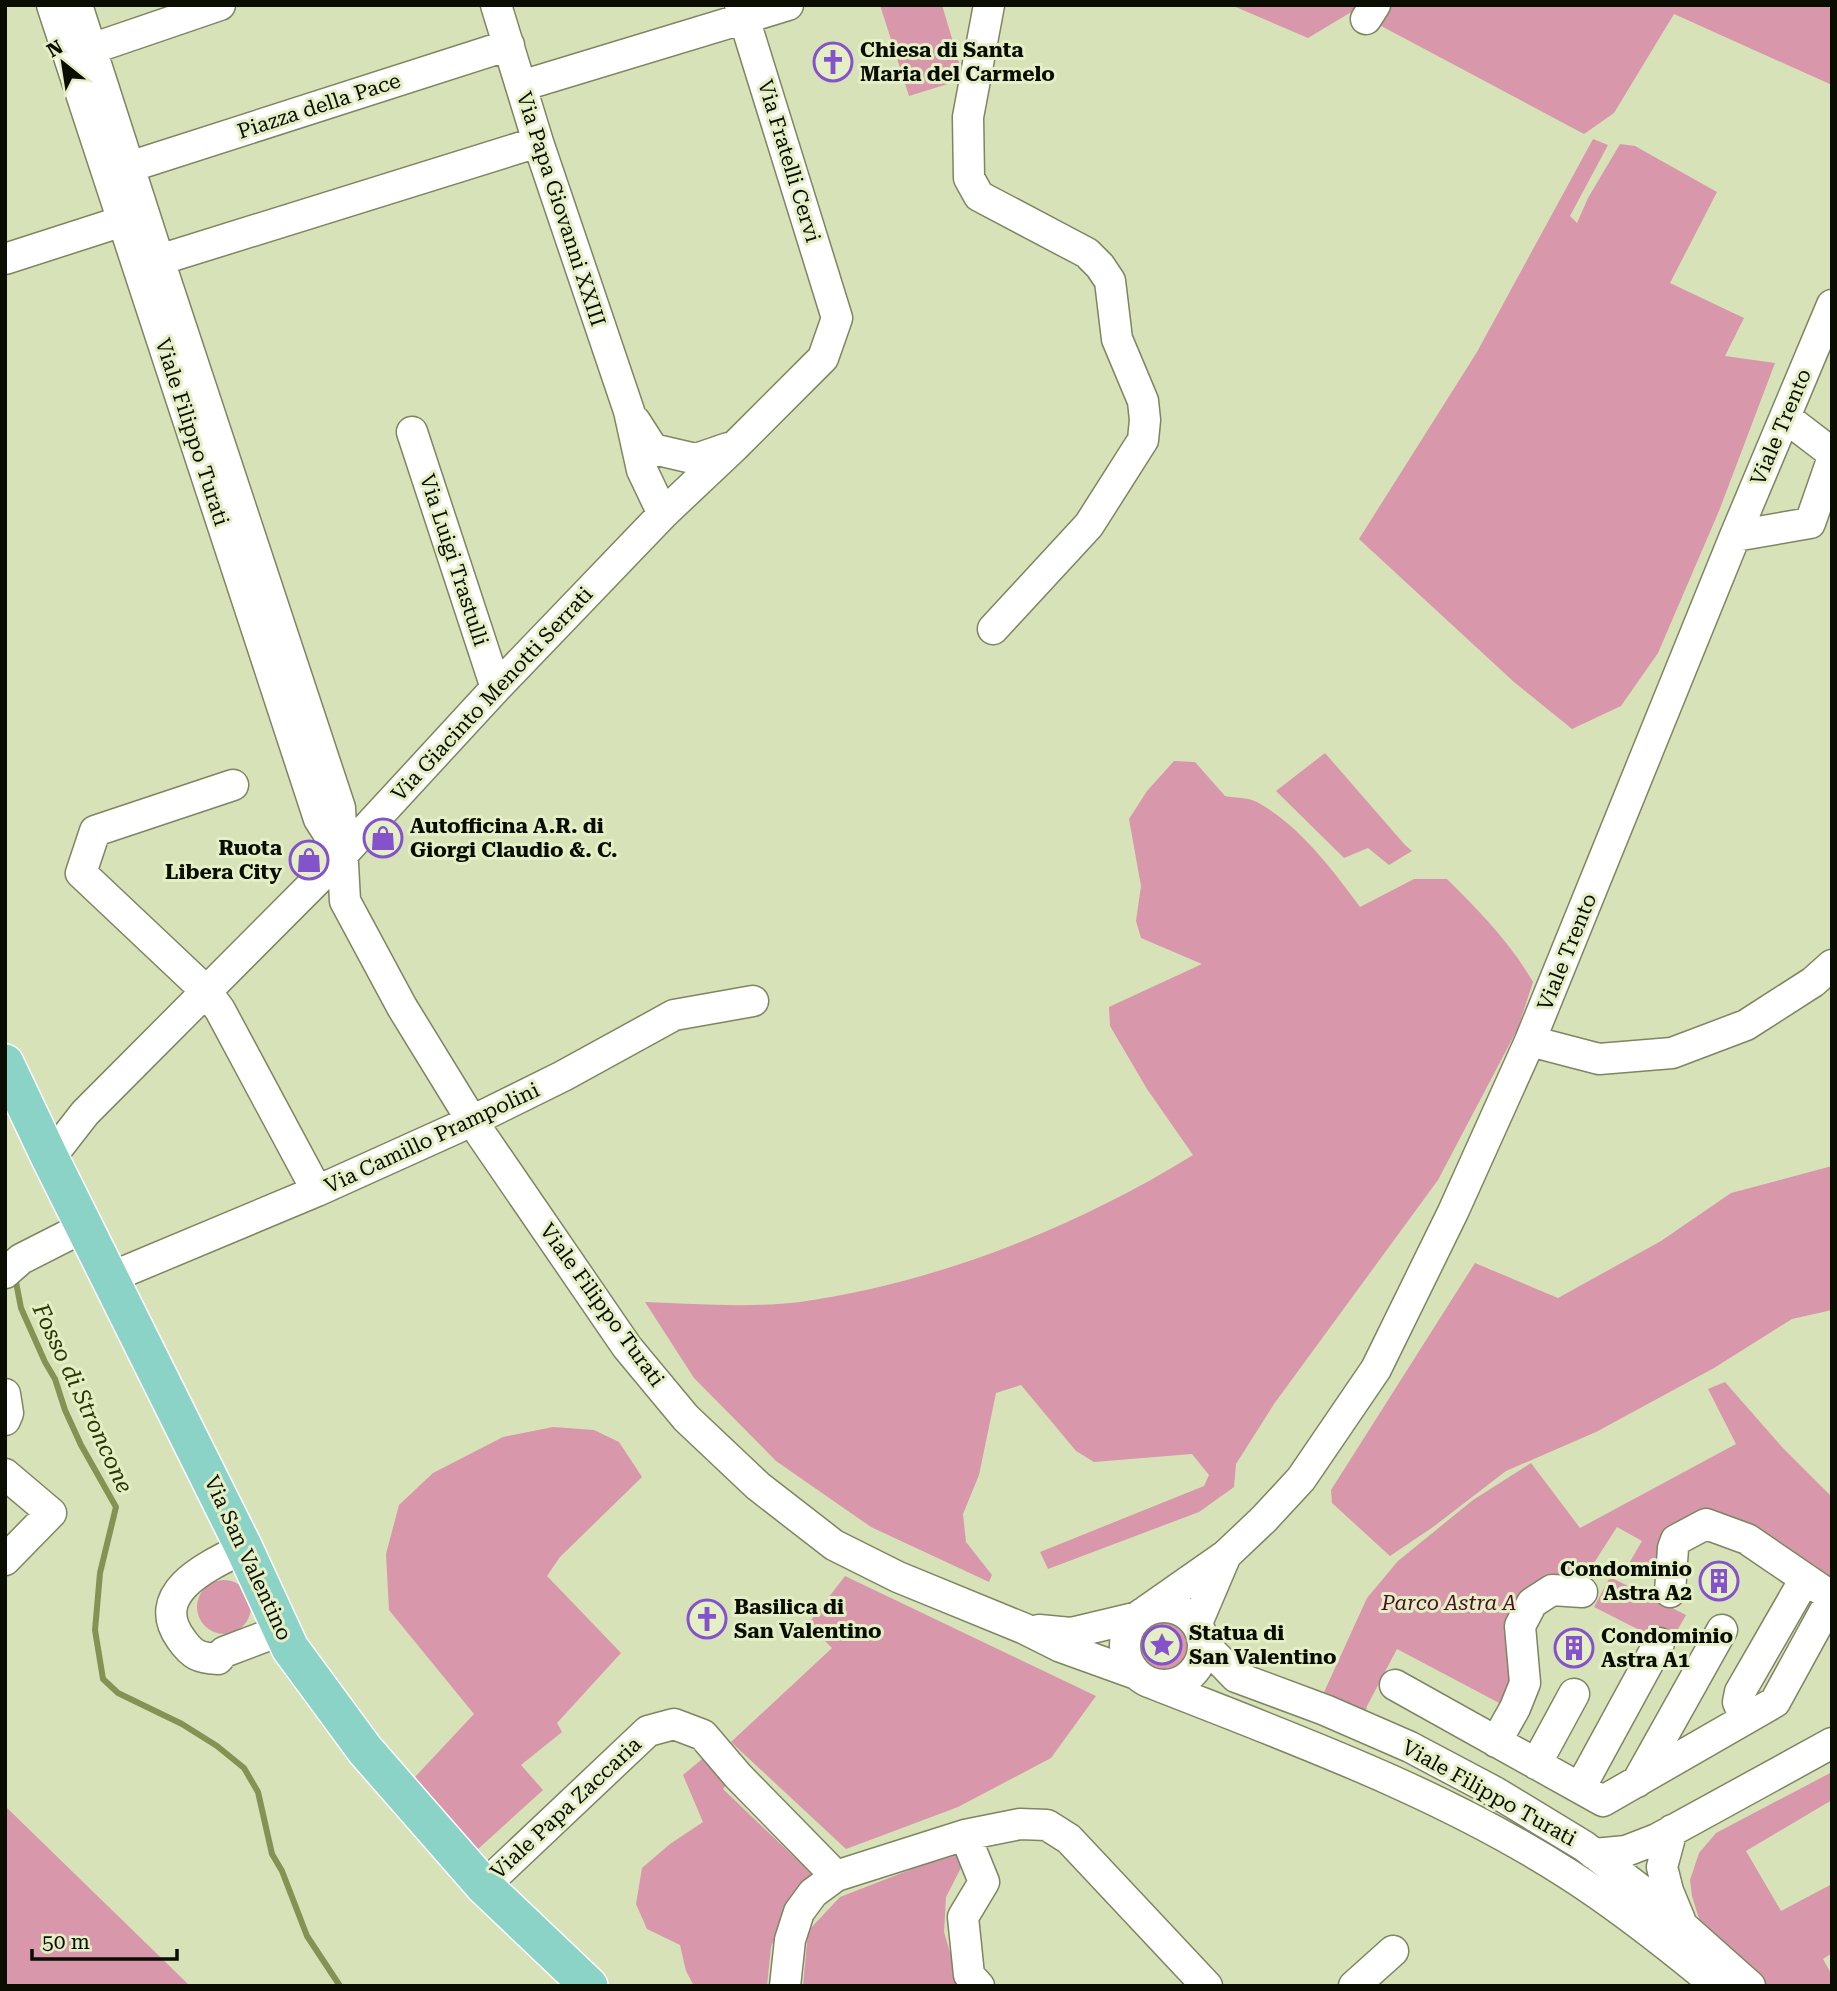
<svg xmlns="http://www.w3.org/2000/svg" width="1837" height="1991" viewBox="0 0 1837 1991" font-family="'Roboto Serif',serif">
  <rect width="100%" height="100%" fill="#d7e2b9"/>
  <!-- green -->
  <path fill="#d897ab" d="M 880,5 L 942,5 L 964,79 L 909,96 Z
    M 1231,5 L 1832,5 L 1832,85 L 1674,14 L 1614,113 L 1584,134 L 1353,11 L 1308,38 Z
    M 1593,139 L 1608,145 L 1570,216 L 1577,223 L 1588,198 L 1620,144 L 1635,146 L 1717,192 L 1670,283 L 1744,318 L 1725,356 L 1775,363 L 1719,511 L 1658,653 L 1621,706 L 1572,729 L 1514,682 L 1359,539 L 1477,352 Z
    M 1325,753 L 1405,845 L 1412,851 L 1389,865 L 1368,848 L 1344,858 L 1276,791 Z
    M 1174,761 L 1195,762 L 1225,796 C 1234,798 1248,797 1257,802 C 1299,825 1332,869 1360,907 L 1414,879 L 1447,879 C 1479,911 1510,942 1533,982 L 1518,1028 L 1438,1180 L 1274,1404 L 1236,1464 L 1234,1487 L 1199,1512 L 1048,1569 L 1040,1552 L 1204,1486 L 1209,1475 L 1192,1454 L 1094,1462 L 1076,1451 L 1021,1385 L 996,1393 L 979,1475 L 963,1514 L 966,1542 L 992,1575 L 989,1582 L 871,1527 L 776,1461 L 694,1378 L 645,1302 C 696,1304 749,1308 800,1302 C 936,1283 1077,1227 1193,1155 L 1147,1089 L 1110,1026 L 1109,1007 L 1202,964 L 1141,938 L 1136,921 L 1141,886 L 1129,819 L 1147,791 Z
    M 1832,1166 L 1832,1310 L 1792,1319 L 1714,1368 L 1596,1432 L 1506,1471 L 1433,1527 L 1390,1556 L 1332,1503 L 1331,1490 L 1475,1263 L 1558,1298 L 1661,1241 L 1731,1193 Z
    M 1725,1382 L 1781,1446 L 1832,1497 L 1832,1577 L 1823,1582 L 1713,1515 L 1659,1580 L 1624,1572 L 1642,1541 L 1617,1527 L 1590,1569 L 1566,1573 L 1555,1583 L 1539,1590 L 1511,1689 L 1503,1705 L 1397,1649 L 1367,1706 L 1364,1718 L 1320,1701 L 1367,1598 L 1398,1561 L 1473,1500 L 1531,1463 L 1580,1528 L 1736,1444 L 1708,1389 Z
    M 553,1427 L 594,1430 L 619,1442 L 642,1477 L 560,1557 L 547,1576 L 621,1653 L 557,1723 L 562,1732 L 521,1765 L 543,1790 L 477,1850 L 415,1777 L 474,1714 L 389,1610 L 386,1554 L 399,1505 L 433,1473 L 503,1437 Z
    M 845,1576 L 1096,1696 L 1051,1758 L 958,1807 L 846,1849 L 731,1742 L 832,1648 L 808,1624 Z
    M 1610,1577 L 1686,1615 L 1669,1645 L 1594,1607 Z
    M197 1607a27 27 0 1 1 54 0a27 27 0 1 1-54 0Z
    M1134 1646a29 29 0 1 1 58 0a29 29 0 1 1-58 0Z
    M 707,1755 L 729,1781 L 723,1789 L 812,1874 L 787,1907 L 771,1947 L 767,1986 L 694,1986 L 686,1971 L 680,1945 L 647,1929 L 636,1904 L 642,1868 L 670,1844 L 703,1822 L 683,1775 Z
    M 1832,1772 L 1832,1800 L 1746,1851 L 1781,1911 L 1832,1884 L 1832,1953 L 1823,1959 L 1832,1975 L 1832,1986 L 1760,1986 L 1700,1922 L 1692,1896 L 1690,1880 L 1699,1853 L 1716,1833 Z
    M 5,1806 L 190,1986 L 5,1986 Z
    M 957,1855 L 965,1860 L 946,1897 L 944,1932 L 960,1986 L 803,1986 L 808,1931 L 840,1897 L 925,1864 Z"/>
  <g fill="none" stroke-linecap="round" stroke-linejoin="round">
    <!-- stream -->
    <path stroke="#849353" stroke-width="6" d="M 12,1277 L 16,1282 L 21,1308 L 45,1362 L 55,1379 L 65,1410 L 81,1445 L 116,1507 L 100,1573 L 95,1630 L 103,1679 L 118,1693 L 182,1724 L 217,1746 L 244,1768 L 258,1792 L 272,1854 L 282,1871 L 307,1936 L 340,1986"/>
    <defs>
      <path id="minor" d="M 52,5 L 319,819 L 342,855
        M 77,5 L 159,260 L 340,808 L 345,901 L 402,1007 L 472,1121 L 627,1347 L 686,1418 L 758,1486 L 834,1545 L 898,1577 L 1025,1629 L 1061,1647 L 1136,1674
        M 496,5 L 538,142 L 629,411 L 642,470 L 663,514
        M 989,5 L 968,117 L 969,178 L 979,196 L 1087,253 L 1100,266 L 1110,281 L 1117,339 L 1143,401 L 1145,420 L 1143,440 L 1089,525 L 993,629
        M 1366,19 L 1375,5
        M 91,49 L 220,5
        M 521,86 L 788,5
        M 129,167 L 509,45
        M 5,259 L 123,221
        M 159,260 L 538,142
        M 1785,417 L 1832,453
        M 635,421 L 653,449 L 696,459 L 728,448
        M 412,432 L 496,688
        M 1735,536 L 1810,523 L 1832,460
        M 233,785 L 95,831 L 81,873 L 206,991 L 220,1010 L 317,1191
        M 1530,1041 L 1599,1059 L 1672,1053 L 1746,1025 L 1813,982 L 1832,965
        M 50,1158 L 85,1113 L 342,855 L 496,688 L 663,514 L 735,446 L 823,358 L 837,318 L 740,5
        M 5,1273 L 21,1259 L 84,1227
        M 109,1278 L 317,1191 L 472,1121 L 563,1076 L 674,1015 L 753,1001
        M 5,1394 L 8,1413 L 5,1420
        M 5,1474 L 51,1513 L 5,1560
        M 244,1548 C 210,1565 147,1592 181,1639 C 192,1655 199,1658 218,1659 L 224,1652 L 282,1630
        M 1670,1592 L 1673,1548 L 1676,1540 L 1706,1524 L 1747,1539 L 1832,1597
        M1125 1646a39 39 0 1 1 78 0a39 39 0 1 1-78 0Z
        M 1146,1611 L 1226,1555 L 1264,1519 L 1301,1479 L 1376,1369 L 1453,1212 L 1530,1041 L 1735,536 L 1832,305
        M 1197,1623 L 1226,1555
        M 1039,1630 L 1071,1633 L 1138,1617
        M 1204,1644 L 1236,1677 L 1325,1710 L 1410,1747 L 1495,1792 L 1584,1846 L 1650,1897 L 1750,1986
        M 1154,1684 C 1296,1740 1440,1792 1568,1874 C 1621,1908 1669,1946 1717,1986
        M 1395,1685 L 1603,1801 L 1775,1702 L 1832,1598
        M 1750,1716 L 1742,1712 L 1738,1702 L 1740,1692 L 1805,1579
        M 1496,1742 L 1515,1708 L 1525,1683 L 1520,1626 L 1532,1603 L 1552,1590 L 1582,1592
        M 1536,1764 L 1574,1694
        M 1637,1782 L 1722,1630
        M 1580,1788 L 1659,1643
        M 1672,1830 L 1662,1867 L 1668,1891 L 1680,1920
        M 965,1835 L 984,1882 L 963,1917 L 969,1975 L 979,1986
        M 1594,1854 L 1626,1851 L 1657,1839 L 1832,1743
        M 484,1886 L 648,1731 L 674,1724 L 703,1735 L 738,1776 L 836,1876
        M 785,1986 L 790,1940 L 799,1912 L 813,1893 L 836,1876 L 965,1835 L 1020,1824 L 1047,1825 L 1069,1839 L 1207,1986
        M 1354,1986 L 1393,1951"/>
      <path id="major" d="M 5,1063 L 50,1158 L 244,1548 L 290,1648 L 365,1750 L 484,1886 L 589,1986"/>
    </defs>
    <!-- minor casing -->
    <use href="#minor" stroke="#7c8660" stroke-width="33"/>
    <!-- major casing -->
    <use href="#major" stroke="#fff" stroke-width="40"/>
    <!-- minor -->
    <use href="#minor" stroke="#fff" stroke-width="30"/>
    <!-- major -->
    <use href="#major" stroke="#8cd3c7" stroke-width="37"/>
  </g>
  <!-- icons -->
  <defs>
    <symbol id="church-ring" viewBox="-11 -11 22 22"><circle r="9.5" fill="#e4efc5" stroke="#8452cb" stroke-width="1.5"/><path d="M-1.2-6h2.4v3.5h3.3v2.4h-3.3V6h-2.4V-.1h-3.3v-2.4h3.3Z" fill="#8452cb"/></symbol>
    <symbol id="shop-ring" viewBox="-11 -11 22 22"><circle r="9.5" fill="#e4efc5" stroke="#8452cb" stroke-width="1.5"/><path d="M-5-2.5h2.3a2.7 3.5 0 0 1 5.4 0H5L5.5 6h-11ZM-1.5-2.5h3a1.5 2.3 0 0 0-3 0Z" fill="#8452cb"/></symbol>
    <symbol id="building-ring" viewBox="-11 -11 22 22"><circle r="9.5" fill="#e4efc5" stroke="#8452cb" stroke-width="1.5"/><path d="M-4-6H4V6H1V3H-1V6H-4ZM-2.5-4.3h1.7v1.8h-1.7ZM.8-4.3h1.7v1.8H.8ZM-2.5-1h1.7V.8h-1.7ZM.8-1h1.7V.8H.8Z" fill="#8452cb"/></symbol>
    <symbol id="sight-ring" viewBox="-11 -11 22 22"><circle r="9.5" fill="#e4efc5" stroke="#8452cb" stroke-width="1.5"/><path d="M0-6L1.8-2.2L6-1.7L2.9 1.2L3.7 5.4L0 3.3L-3.7 5.4L-2.9 1.2L-6-1.7L-1.8-2.2Z" fill="#8452cb"/></symbol>
  </defs>
  <g fill-rule="evenodd">
    <use href="#church-ring" x="811" y="40" width="44" height="44"/>
    <use href="#shop-ring" x="361" y="816" width="44" height="44"/>
    <use href="#shop-ring" x="287" y="838" width="44" height="44"/>
    <use href="#building-ring" x="1697" y="1559" width="44" height="44"/>
    <use href="#church-ring" x="685" y="1597" width="44" height="44"/>
    <use href="#sight-ring" x="1140" y="1623" width="44" height="44"/>
    <use href="#building-ring" x="1552" y="1626" width="44" height="44"/>
  </g>
  <g text-anchor="middle" stroke-width="6" stroke-linejoin="round" paint-order="stroke">
    <!-- poi labels -->
    <g font-size="21" font-weight="bold" fill="#0a0d02" stroke="#e4efc5" text-anchor="start">
      <text x="860" y="57">Chiesa di Santa<tspan x="860" dy="24">Maria del Carmelo</tspan></text>
      <text x="410" y="833">Autofficina A.R. di<tspan x="410" dy="24">Giorgi Claudio &amp;. C.</tspan></text>
      <text x="282" y="855" text-anchor="end">Ruota<tspan x="282" dy="24">Libera City</tspan></text>
      <text x="1692" y="1576" text-anchor="end">Condominio<tspan x="1692" dy="24">Astra A2</tspan></text>
      <text x="734" y="1614">Basilica di<tspan x="734" dy="24">San Valentino</tspan></text>
      <text x="1189" y="1640">Statua di<tspan x="1189" dy="24">San Valentino</tspan></text>
      <text x="1601" y="1643">Condominio<tspan x="1601" dy="24">Astra A1</tspan></text>
    </g>
    <!-- street labels -->
    <g font-size="21" fill="#0a0d02" stroke="#e4efc5">
      <text transform="translate(319 106) rotate(-18)" y="7">Piazza della Pace</text>
      <text transform="translate(789 161) rotate(73)" y="7">Via Fratelli Cervi</text>
      <text transform="translate(561 209) rotate(72)" y="7">Via Papa Giovanni XXIII</text>
      <text transform="translate(1781 427) rotate(-67)" y="7">Viale Trento</text>
      <text transform="translate(192 432) rotate(72)" y="7">Viale Filippo Turati</text>
      <text transform="translate(454 560) rotate(72)" y="7">Via Luigi Trastulli</text>
      <text transform="translate(492 694) rotate(-47)" y="7">Via Giacinto Menotti Serrati</text>
      <text transform="translate(1567 952) rotate(-68)" y="7">Viale Trento</text>
      <text transform="translate(432 1138) rotate(-25)" y="7">Via Camillo Prampolini</text>
      <text transform="translate(602 1305) rotate(54)" y="7">Viale Filippo Turati</text>
      <text transform="translate(248 1558) rotate(65)" y="7">Via San Valentino</text>
      <text transform="translate(1489 1793) rotate(29)" y="7">Viale Filippo Turati</text>
      <text transform="translate(566 1808) rotate(-43)" y="7">Viale Papa Zaccaria</text>
    </g>
    <!-- park labels -->
    <g font-size="21" font-style="italic" fill="#4d0d28" stroke="#e4efc5">
      <text x="1449" y="1610">Parco Astra A</text>
    </g>
    <!-- water labels -->
    <g font-size="23" font-style="italic" fill="#2d3703" stroke="#e4efc5">
      <text transform="translate(83 1398) rotate(65)" y="8">Fosso di Stroncone</text>
    </g>
  </g>
  <!-- border -->
  <rect width="1837" height="1991" fill="none" stroke="#0a0d02" stroke-width="14"/>
  <!-- north arrow -->
  <g transform="translate(63 63) rotate(330)" stroke="#e4efc5" stroke-width="5" paint-order="stroke">
  <path d="M0-5L12 26L0 18L-12 26Z" fill="#0a0d02"/>
  <text y="-10" font-size="19" font-weight="bold" text-anchor="middle" fill="#0a0d02">N</text>
  </g>
  <!-- scale -->
  <path d="M32 1949v10h145v-10" fill="none" stroke="#0a0d02" stroke-width="3.5"/>
  <text x="42" y="1949" font-size="21" fill="#0a0d02" stroke="#e4efc5" stroke-width="5" paint-order="stroke">50 m</text>
</svg>
